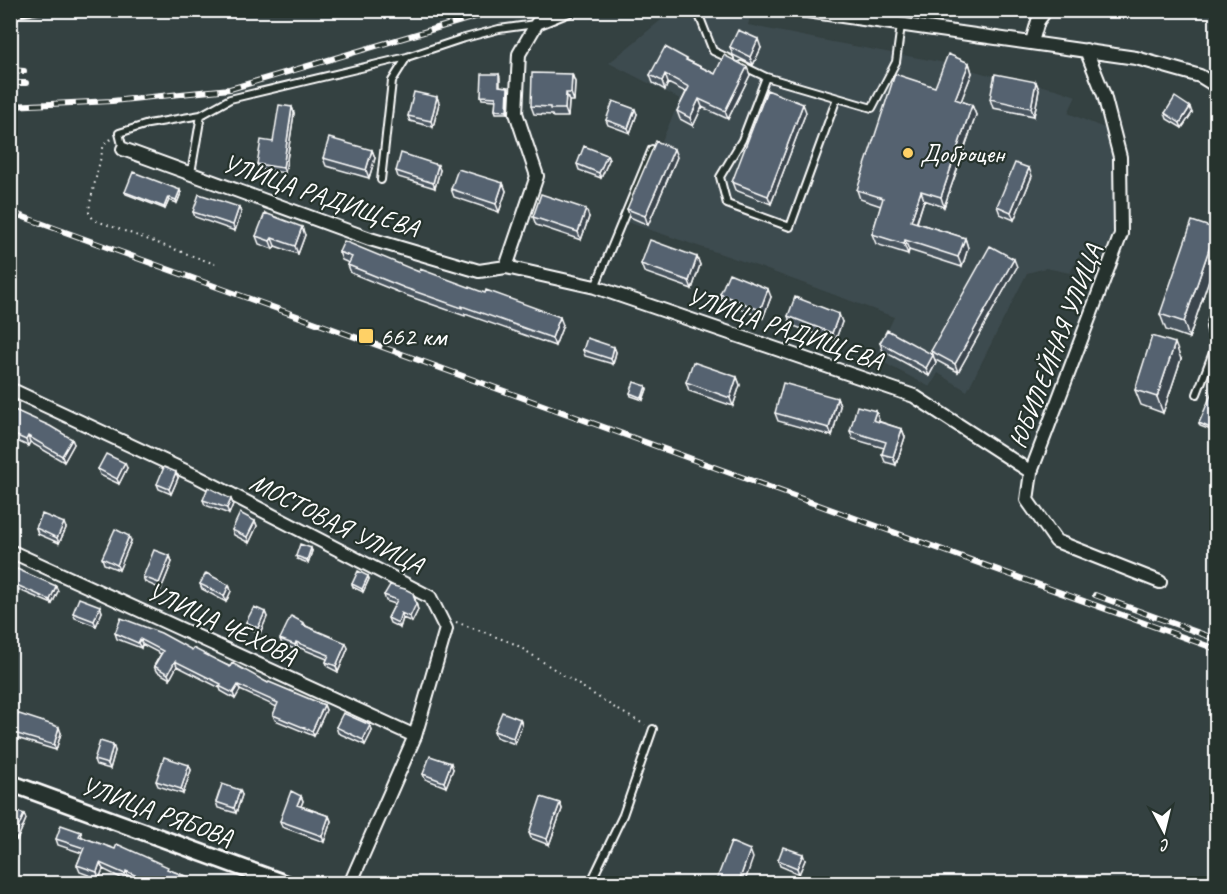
<svg xmlns="http://www.w3.org/2000/svg" width="1227" height="894" viewBox="0 0 1227 894" font-family="Caveat,sans-serif">
  <rect width="100%" height="100%" fill="#344141"/>
  <filter id="ink" filterUnits="userSpaceOnUse"><feTurbulence type="fractalNoise" baseFrequency=".0167" numOctaves="2"/><feDisplacementMap in="SourceGraphic" scale="12" xChannelSelector="R" yChannelSelector="G"/><feConvolveMatrix kernelMatrix="1 2 1 2 8 2 1 2 1" color-interpolation-filters="sRGB"/></filter>
  <g filter="url(#ink)">
    <!-- built -->
    <path fill="#3e4b4f" d="M 672,11 L 725,11 L 750,18 L 748,25 L 832,42 L 951,64 L 985,74 L 1056,89 L 1076,96 L 1068,113 L 1111,131 L 1116,223 L 1099,268 L 1079,256 L 1070,273 L 1046,268 L 1027,273 L 967,391 L 938,373 L 930,387 L 875,358 L 894,317 L 754,265 L 627,222 L 680,99 L 609,63 Z"/>
    <g fill="none" stroke-linecap="round" stroke-linejoin="round">
      <defs>
        <path id="service" d="M 697,10 L 713,51 L 730,59
          M 741,65 L 766,77 L 872,108 L 896,62 L 901,25
          M 766,77 L 742,140 L 720,177 L 727,204 L 790,227 L 837,98
          M 123,149 L 119,133 L 148,124 L 201,115 L 230,99 L 407,57 L 461,39 L 499,29 L 535,24
          M 191,173 L 201,115
          M 381,180 L 392,81 L 407,57
          M 595,287 L 652,149
          M 1197,394 L 1215,347 L 1210,327 L 1216,305
          M 590,884 L 623,815 L 653,729"/>
        <path id="minor" d="M 569,10 L 537,23 L 519,54 L 516,113 L 537,176 L 506,267 L 595,287 L 914,396 L 1031,472
          M 651,10 L 654,10
          M 800,10 L 1136,58 L 1200,76 L 1216,86
          M 1032,42 L 1038,21 L 1046,10
          M 1086,50 L 1104,95 L 1120,157 L 1121,234 L 1031,472 L 1027,500 L 1056,541 L 1160,582
          M 123,149 L 370,239 L 479,271 L 506,267
          M 10,389 L 196,476 L 430,597 L 446,629 L 415,736 L 350,884
          M 10,551 L 415,736"/>
        <path id="tertiary" d="M 10,783 L 287,884"/>
      </defs>
      <!-- service casing -->
      <use href="#service" stroke="#fff" stroke-width="10"/>
      <!-- minor casing -->
      <use href="#minor" stroke="#fff" stroke-width="16"/>
      <!-- tertiary casing -->
      <use href="#tertiary" stroke="#fff" stroke-width="20"/>
      <!-- path -->
      <path stroke="#fff" stroke-width="2" stroke-dasharray="1.5 4.5" stroke-linecap="butt" d="M 111,139 L 104,144 L 90,203 L 89,213 L 94,220 L 215,264
        M 456,622 L 515,644 L 615,708 L 645,725"/>
      <!-- service -->
      <use href="#service" stroke="#26332d" stroke-width="6"/>
      <!-- minor -->
      <use href="#minor" stroke="#26332d" stroke-width="12"/>
      <!-- tertiary -->
      <use href="#tertiary" stroke="#26332d" stroke-width="15"/>
      <defs>
        <path id="rail" d="M 10,16 L 53,10
          M 10,70 L 24,71
          M 10,83 L 26,83
          M 10,106 L 112,101 L 230,89 L 478,16 L 489,10
          M 10,212 L 1216,649
          M 1095,595 L 1216,639"/>
      </defs>
      <!-- rail casing -->
      <use href="#rail" stroke="#fff" stroke-width="6"/>
      <!-- rail -->
      <use href="#rail" stroke="#26332d" stroke-width="4" stroke-dasharray="11" stroke-linecap="butt"/>
    </g>
    <!-- wall -->
    <path fill="#48545f" stroke="#fff" stroke-width="1.5" d="M 730,47 L 761,48 L 753,65 L 733,55 Z
      M 687,60 L 715,74 L 750,75 L 728,119 L 702,107 L 693,126 L 680,119 L 677,111 L 686,92 L 668,83 L 665,90 L 653,83 L 650,75 Z
      M 969,63 L 972,73 L 961,101 L 972,105 L 976,115 L 944,207 L 924,200 L 917,223 L 965,238 L 968,248 L 962,267 L 909,250 L 908,254 L 876,244 L 872,234 L 881,206 L 860,199 L 857,190 L 935,87 Z
      M 499,74 L 500,77 L 500,87 L 508,87 L 509,90 L 508,113 L 496,113 L 495,110 L 496,100 L 482,99 L 481,96 Z
      M 572,74 L 575,82 L 574,101 L 569,101 L 568,117 L 553,117 L 552,115 L 534,114 L 531,106 Z
      M 1036,82 L 1039,90 L 1034,116 L 993,108 L 990,99 Z
      M 437,97 L 439,103 L 433,127 L 410,121 L 408,116 Z
      M 292,107 L 294,113 L 285,173 L 260,169 L 257,164 L 273,142 Z
      M 806,112 L 771,204 L 735,190 L 732,182 Z
      M 1165,113 L 1192,113 L 1182,128 L 1167,119 Z
      M 637,114 L 630,133 L 608,125 L 606,120 Z
      M 372,150 L 375,158 L 369,178 L 326,166 L 323,158 Z
      M 607,155 L 609,160 L 601,178 L 579,170 L 577,164 Z
      M 677,157 L 648,225 L 630,217 L 627,209 Z
      M 440,170 L 435,188 L 398,177 L 396,171 Z
      M 1032,176 L 1014,220 L 1000,214 L 997,206 Z
      M 503,183 L 506,191 L 499,212 L 454,197 L 451,189 Z
      M 125,192 L 181,193 L 177,203 L 169,200 L 165,209 L 126,194 Z
      M 239,207 L 241,213 L 235,231 L 195,217 L 193,212 Z
      M 533,217 L 589,217 L 581,240 L 536,225 Z
      M 1216,229 L 1216,259 L 1189,338 L 1166,330 L 1160,314 Z
      M 305,235 L 298,254 L 275,246 L 273,249 L 259,244 L 256,236 Z
      M 339,252 L 419,272 L 563,325 L 555,346 L 465,314 L 465,316 L 408,296 L 351,273 L 348,265 L 349,263 L 342,260 Z
      M 697,257 L 700,265 L 692,289 L 644,272 L 641,264 Z
      M 1017,267 L 958,372 L 934,359 L 936,363 L 929,376 L 883,351 L 880,343 L 933,355 L 931,351 Z
      M 720,294 L 771,297 L 763,318 L 723,302 Z
      M 788,316 L 842,322 L 835,341 L 791,325 Z
      M 614,347 L 616,352 L 613,364 L 585,356 L 583,350 Z
      M 1181,359 L 1163,413 L 1141,405 L 1135,390 Z
      M 737,377 L 740,385 L 733,406 L 689,391 L 686,382 Z
      M 646,386 L 647,389 L 643,400 L 631,396 L 630,393 Z
      M 1216,391 L 1216,432 L 1200,426 L 1199,423 Z
      M 837,398 L 840,406 L 832,436 L 778,421 L 775,413 Z
      M 10,408 L 74,444 L 64,462 L 30,442 L 28,446 L 10,438 Z
      M 876,411 L 879,420 L 878,421 L 902,429 L 905,437 L 896,465 L 885,462 L 882,454 L 884,448 L 853,439 L 850,431 Z
      M 127,468 L 119,484 L 100,475 L 98,469 Z
      M 178,478 L 171,494 L 159,489 L 157,484 Z
      M 231,499 L 233,504 L 229,514 L 205,505 L 203,500 Z
      M 255,521 L 257,526 L 249,543 L 234,535 L 232,530 Z
      M 36,528 L 66,528 L 59,543 L 38,534 Z
      M 131,541 L 119,570 L 104,564 L 102,558 Z
      M 312,551 L 308,563 L 297,559 L 296,556 Z
      M 170,556 L 172,562 L 161,589 L 145,582 L 143,577 Z
      M 10,566 L 58,591 L 52,604 L 10,586 Z
      M 368,576 L 369,579 L 363,592 L 353,587 L 352,584 Z
      M 200,584 L 229,585 L 231,591 L 226,602 L 202,589 Z
      M 384,595 L 415,599 L 418,610 L 412,622 L 403,618 L 400,628 L 390,623 L 388,618 L 395,604 L 386,601 Z
      M 100,606 L 102,612 L 96,626 L 75,618 L 73,613 Z
      M 265,612 L 267,617 L 260,633 L 248,628 L 246,622 Z
      M 304,623 L 306,626 L 348,648 L 338,672 L 328,667 L 326,662 L 327,659 L 298,647 L 297,650 L 282,644 L 280,639 Z
      M 115,633 L 192,650 L 268,683 L 324,705 L 326,710 L 314,736 L 275,720 L 273,715 L 277,707 L 240,690 L 235,699 L 221,691 L 220,688 L 177,666 L 170,679 L 156,671 L 154,666 L 161,654 L 142,644 L 141,648 L 117,639 Z
      M 10,711 L 61,733 L 56,750 L 13,737 L 12,739 L 10,738 Z
      M 520,719 L 522,725 L 515,744 L 496,737 L 494,731 Z
      M 370,725 L 372,731 L 365,745 L 338,733 L 336,727 Z
      M 113,745 L 115,751 L 110,769 L 96,765 L 94,760 Z
      M 189,765 L 191,770 L 183,794 L 158,786 L 156,781 Z
      M 453,769 L 446,787 L 425,779 L 423,774 Z
      M 242,795 L 236,813 L 218,808 L 216,802 Z
      M 301,796 L 303,801 L 301,806 L 329,816 L 331,821 L 324,842 L 282,827 L 280,821 Z
      M 560,803 L 562,809 L 549,845 L 531,838 L 529,833 Z
      M 10,809 L 24,814 L 26,819 L 17,840 L 10,838 Z
      M 81,832 L 82,837 L 206,884 L 142,884 L 129,877 L 127,881 L 103,869 L 99,879 L 80,872 L 77,865 L 82,853 L 58,845 L 56,839 Z
      M 778,860 L 805,860 L 799,874 L 780,866 Z"/>
    <!-- shaded-wall -->
    <path fill="#3b454e" stroke="#fff" stroke-width="1.5" d="M 758,39 L 761,48 L 753,65 L 750,57 Z
      M 969,63 L 972,73 L 958,109 L 955,99 Z
      M 747,67 L 750,75 L 728,119 L 725,111 Z
      M 572,74 L 575,82 L 574,101 L 571,93 Z
      M 665,74 L 668,83 L 665,90 L 662,81 Z
      M 1036,82 L 1039,90 L 1034,116 L 1031,108 Z
      M 508,87 L 509,90 L 508,113 L 507,111 Z
      M 566,93 L 569,101 L 568,117 L 565,109 Z
      M 437,97 L 439,103 L 433,127 L 431,121 Z
      M 699,99 L 702,107 L 693,126 L 690,118 Z
      M 803,104 L 806,112 L 771,204 L 768,196 Z
      M 972,105 L 976,115 L 944,207 L 941,197 Z
      M 292,107 L 294,113 L 285,173 L 283,168 Z
      M 1190,107 L 1192,113 L 1182,128 L 1180,123 Z
      M 635,109 L 637,114 L 630,133 L 628,128 Z
      M 674,149 L 677,157 L 648,225 L 645,216 Z
      M 372,150 L 375,158 L 369,178 L 366,170 Z
      M 607,155 L 609,160 L 601,178 L 599,173 Z
      M 438,165 L 440,170 L 435,188 L 433,183 Z
      M 1029,168 L 1032,176 L 1014,220 L 1011,212 Z
      M 503,183 L 506,191 L 499,212 L 496,204 Z
      M 180,190 L 181,193 L 177,203 L 176,200 Z
      M 921,191 L 924,200 L 914,230 L 911,221 Z
      M 168,197 L 169,200 L 165,209 L 164,207 Z
      M 239,207 L 241,213 L 235,231 L 233,225 Z
      M 586,209 L 589,217 L 581,240 L 578,232 Z
      M 302,227 L 305,235 L 298,254 L 295,246 Z
      M 1216,229 L 1216,259 L 1189,338 L 1184,322 Z
      M 272,238 L 275,246 L 273,249 L 270,241 Z
      M 965,238 L 968,248 L 962,267 L 958,257 Z
      M 905,240 L 909,250 L 908,254 L 904,244 Z
      M 697,257 L 700,265 L 692,289 L 689,281 Z
      M 1014,259 L 1017,267 L 958,372 L 955,364 Z
      M 768,289 L 771,297 L 763,318 L 760,310 Z
      M 839,314 L 842,322 L 835,341 L 832,333 Z
      M 560,317 L 563,325 L 555,346 L 552,338 Z
      M 1175,343 L 1181,359 L 1163,413 L 1157,397 Z
      M 614,347 L 616,352 L 613,364 L 611,359 Z
      M 933,355 L 936,363 L 929,376 L 926,368 Z
      M 737,377 L 740,385 L 733,406 L 730,398 Z
      M 646,386 L 647,389 L 643,400 L 642,398 Z
      M 837,398 L 840,406 L 832,436 L 829,428 Z
      M 876,411 L 879,420 L 876,428 L 873,420 Z
      M 902,429 L 905,437 L 896,465 L 893,457 Z
      M 28,436 L 30,442 L 28,446 L 26,440 Z
      M 72,439 L 74,444 L 64,462 L 62,456 Z
      M 125,463 L 127,468 L 119,484 L 117,479 Z
      M 176,472 L 178,478 L 171,494 L 169,489 Z
      M 231,499 L 233,504 L 229,514 L 227,508 Z
      M 255,521 L 257,526 L 249,543 L 247,537 Z
      M 64,523 L 66,528 L 59,543 L 57,538 Z
      M 129,536 L 131,541 L 119,570 L 117,565 Z
      M 311,548 L 312,551 L 308,563 L 307,560 Z
      M 170,556 L 172,562 L 161,589 L 159,583 Z
      M 368,576 L 369,579 L 363,592 L 362,589 Z
      M 229,585 L 231,591 L 226,602 L 224,596 Z
      M 56,586 L 58,591 L 52,604 L 50,600 Z
      M 413,593 L 418,610 L 412,622 L 410,617 Z
      M 100,606 L 102,612 L 96,626 L 94,621 Z
      M 265,612 L 267,617 L 260,633 L 258,628 Z
      M 401,613 L 403,618 L 400,628 L 398,623 Z
      M 140,639 L 142,644 L 141,648 L 138,643 Z
      M 296,642 L 298,647 L 297,650 L 295,645 Z
      M 346,643 L 348,648 L 338,672 L 336,666 Z
      M 175,661 L 177,666 L 170,679 L 168,674 Z
      M 238,685 L 240,690 L 235,699 L 233,693 Z
      M 324,705 L 326,710 L 314,736 L 312,731 Z
      M 520,719 L 522,725 L 515,744 L 513,738 Z
      M 370,725 L 372,731 L 365,745 L 363,740 Z
      M 59,727 L 61,733 L 56,750 L 54,745 Z
      M 113,745 L 115,751 L 110,769 L 108,764 Z
      M 451,763 L 453,769 L 446,787 L 444,782 Z
      M 189,765 L 191,770 L 183,794 L 181,789 Z
      M 240,790 L 242,795 L 236,813 L 234,808 Z
      M 301,796 L 303,801 L 299,811 L 297,805 Z
      M 560,803 L 562,809 L 549,845 L 547,839 Z
      M 24,814 L 26,819 L 17,840 L 15,835 Z
      M 329,816 L 331,821 L 324,842 L 322,836 Z
      M 750,850 L 753,858 L 744,884 L 738,884 Z
      M 803,854 L 805,860 L 799,874 L 797,868 Z
      M 100,863 L 103,869 L 99,879 L 97,872 Z
      M 126,871 L 129,877 L 127,881 L 125,874 Z"/>
    <!-- building -->
    <path fill="#54626f" stroke="#fff" stroke-width="1.5" d="M 738,30 L 758,39 L 750,57 L 730,47 Z
      M 665,47 L 687,59 L 686,60 L 715,74 L 724,55 L 747,67 L 725,111 L 699,99 L 690,118 L 677,111 L 689,87 L 665,74 L 662,81 L 650,75 Z
      M 948,54 L 969,63 L 955,99 L 972,105 L 941,197 L 921,191 L 911,221 L 965,238 L 958,257 L 905,240 L 904,244 L 872,234 L 883,198 L 857,190 L 895,74 L 935,87 Z
      M 532,73 L 572,74 L 571,93 L 566,93 L 565,109 L 550,109 L 550,107 L 531,106 Z
      M 482,74 L 499,74 L 499,86 L 508,87 L 507,111 L 495,110 L 496,97 L 481,96 Z
      M 995,74 L 1036,82 L 1031,108 L 990,99 Z
      M 767,90 L 803,104 L 768,196 L 732,182 Z
      M 414,92 L 437,97 L 431,121 L 408,116 Z
      M 1175,97 L 1190,107 L 1180,123 L 1165,113 Z
      M 613,101 L 635,109 L 628,128 L 606,120 Z
      M 279,105 L 292,107 L 283,168 L 257,164 L 261,140 L 273,142 Z
      M 329,138 L 372,150 L 366,170 L 323,158 Z
      M 656,141 L 674,149 L 645,216 L 627,209 Z
      M 584,146 L 607,155 L 599,173 L 577,164 Z
      M 401,153 L 438,165 L 433,183 L 396,171 Z
      M 1015,163 L 1029,168 L 1011,212 L 997,206 Z
      M 458,169 L 503,183 L 496,204 L 451,189 Z
      M 133,172 L 180,190 L 176,200 L 168,197 L 164,207 L 125,192 Z
      M 199,194 L 239,207 L 233,225 L 193,212 Z
      M 541,194 L 586,209 L 578,232 L 533,217 Z
      M 265,213 L 302,227 L 295,246 L 272,238 L 270,241 L 256,236 Z
      M 1192,221 L 1216,229 L 1184,322 L 1160,314 Z
      M 650,240 L 697,257 L 689,281 L 641,264 Z
      M 344,241 L 419,272 L 420,269 L 485,293 L 486,290 L 560,317 L 552,338 L 462,306 L 462,308 L 405,288 L 348,265 L 352,257 L 339,252 Z
      M 990,246 L 1014,259 L 955,364 L 931,351 Z
      M 729,273 L 768,289 L 760,310 L 720,294 Z
      M 795,297 L 839,314 L 832,333 L 788,316 Z
      M 887,330 L 933,355 L 926,368 L 880,343 Z
      M 1152,336 L 1175,343 L 1157,397 L 1135,390 Z
      M 587,338 L 614,347 L 611,359 L 583,350 Z
      M 693,362 L 737,377 L 730,398 L 686,382 Z
      M 634,382 L 646,386 L 642,398 L 630,393 Z
      M 783,383 L 837,398 L 829,428 L 775,413 Z
      M 1213,390 L 1216,391 L 1216,425 L 1215,430 L 1199,423 Z
      M 857,406 L 876,411 L 873,420 L 902,429 L 893,457 L 882,454 L 886,442 L 850,431 Z
      M 10,408 L 50,426 L 72,439 L 62,456 L 28,436 L 26,440 L 10,433 Z
      M 106,454 L 125,463 L 117,479 L 98,469 Z
      M 164,467 L 176,472 L 169,489 L 157,484 Z
      M 208,487 L 231,499 L 227,508 L 203,500 Z
      M 240,513 L 255,521 L 247,537 L 232,530 Z
      M 42,514 L 64,523 L 57,538 L 36,528 Z
      M 115,529 L 129,536 L 117,565 L 102,558 Z
      M 300,544 L 311,548 L 307,560 L 296,556 Z
      M 154,550 L 170,556 L 159,583 L 143,577 Z
      M 10,566 L 56,586 L 50,600 L 10,582 Z
      M 358,571 L 368,576 L 362,589 L 352,584 Z
      M 206,573 L 229,585 L 224,596 L 200,584 Z
      M 390,585 L 405,589 L 413,593 L 416,604 L 410,617 L 401,613 L 398,623 L 388,618 L 397,600 L 384,595 Z
      M 79,598 L 100,606 L 94,621 L 73,613 Z
      M 254,607 L 265,612 L 258,628 L 246,622 Z
      M 291,616 L 304,623 L 303,625 L 346,643 L 336,666 L 326,662 L 329,655 L 296,642 L 295,645 L 280,639 Z
      M 121,618 L 161,633 L 192,650 L 193,648 L 230,667 L 232,663 L 268,683 L 269,682 L 324,705 L 312,731 L 273,715 L 278,703 L 238,685 L 233,693 L 219,686 L 221,684 L 175,661 L 168,674 L 154,666 L 163,651 L 140,639 L 138,643 L 115,633 Z
      M 10,711 L 59,727 L 54,745 L 11,732 L 10,733 Z
      M 502,712 L 520,719 L 513,738 L 494,731 Z
      M 343,713 L 370,725 L 363,740 L 336,727 Z
      M 100,741 L 113,745 L 108,764 L 94,760 Z
      M 430,756 L 451,763 L 444,782 L 423,774 Z
      M 164,757 L 189,765 L 181,789 L 156,781 Z
      M 222,784 L 240,790 L 234,808 L 216,802 Z
      M 291,791 L 301,796 L 297,805 L 329,816 L 322,836 L 280,821 Z
      M 541,797 L 560,803 L 547,839 L 529,833 Z
      M 10,809 L 24,814 L 15,835 L 10,833 Z
      M 61,825 L 81,832 L 79,836 L 115,849 L 117,844 L 168,867 L 167,869 L 206,884 L 145,884 L 146,880 L 126,871 L 125,874 L 100,863 L 97,872 L 77,865 L 84,848 L 56,839 Z
      M 731,842 L 750,850 L 738,884 L 715,884 Z
      M 783,847 L 803,854 L 797,868 L 778,860 Z
      M 369,879 L 379,884 L 367,884 Z
      M 516,881 L 524,884 L 515,884 Z"/>
  </g>
  <!-- markers -->
  <g fill="#ffd166" stroke="#26332d" stroke-width="2">
    <circle cx="908" cy="153" r="6"/>
    <rect x="358" y="328" width="16" height="16" rx="3"/>
  </g>
  <g text-anchor="middle" stroke-width="4.5" stroke-linejoin="round" paint-order="stroke">
    <!-- poi labels -->
    <g font-size="26" fill="#fff" stroke="#26332d" text-anchor="start">
      <text x="920" y="162">Доброцен</text>
      <text x="380" y="345">662 км</text>
    </g>
    <!-- street labels -->
    <g font-size="26" fill="#fff" stroke="#26332d">
      <text transform="translate(321 195) rotate(19)" y="9">УЛИЦА РАДИЩЕВА</text>
      <text transform="translate(785 328) rotate(19)" y="9">УЛИЦА РАДИЩЕВА</text>
      <text transform="translate(1055 346) rotate(-69)" y="9">ЮБИЛЕЙНАЯ УЛИЦА</text>
      <text transform="translate(337 523) rotate(27)" y="9">МОСТОВАЯ УЛИЦА</text>
      <text transform="translate(222 623) rotate(25)" y="9">УЛИЦА ЧЕХОВА</text>
      <text transform="translate(157 811) rotate(20)" y="9">УЛИЦА РЯБОВА</text>
    </g>
  </g>
  <!-- margin -->
  <rect width="1227" height="894" fill="none" stroke="#26332d" stroke-width="36"/>
  <rect x="18" y="18" width="1191" height="858" fill="none" stroke="#fff" stroke-width="2" filter="url(#ink)"/>
  <!-- north arrow -->
  <g transform="translate(1164 831) rotate(173)" stroke="#26332d" stroke-width="4.5" paint-order="stroke">
  <path d="M0-4.5L10 22L0 15L-10 22Z" fill="#ffffff"/>
  <text y="-9" font-size="16" font-weight="bold" text-anchor="middle" fill="#ffffff">С</text>
  </g>
</svg>
